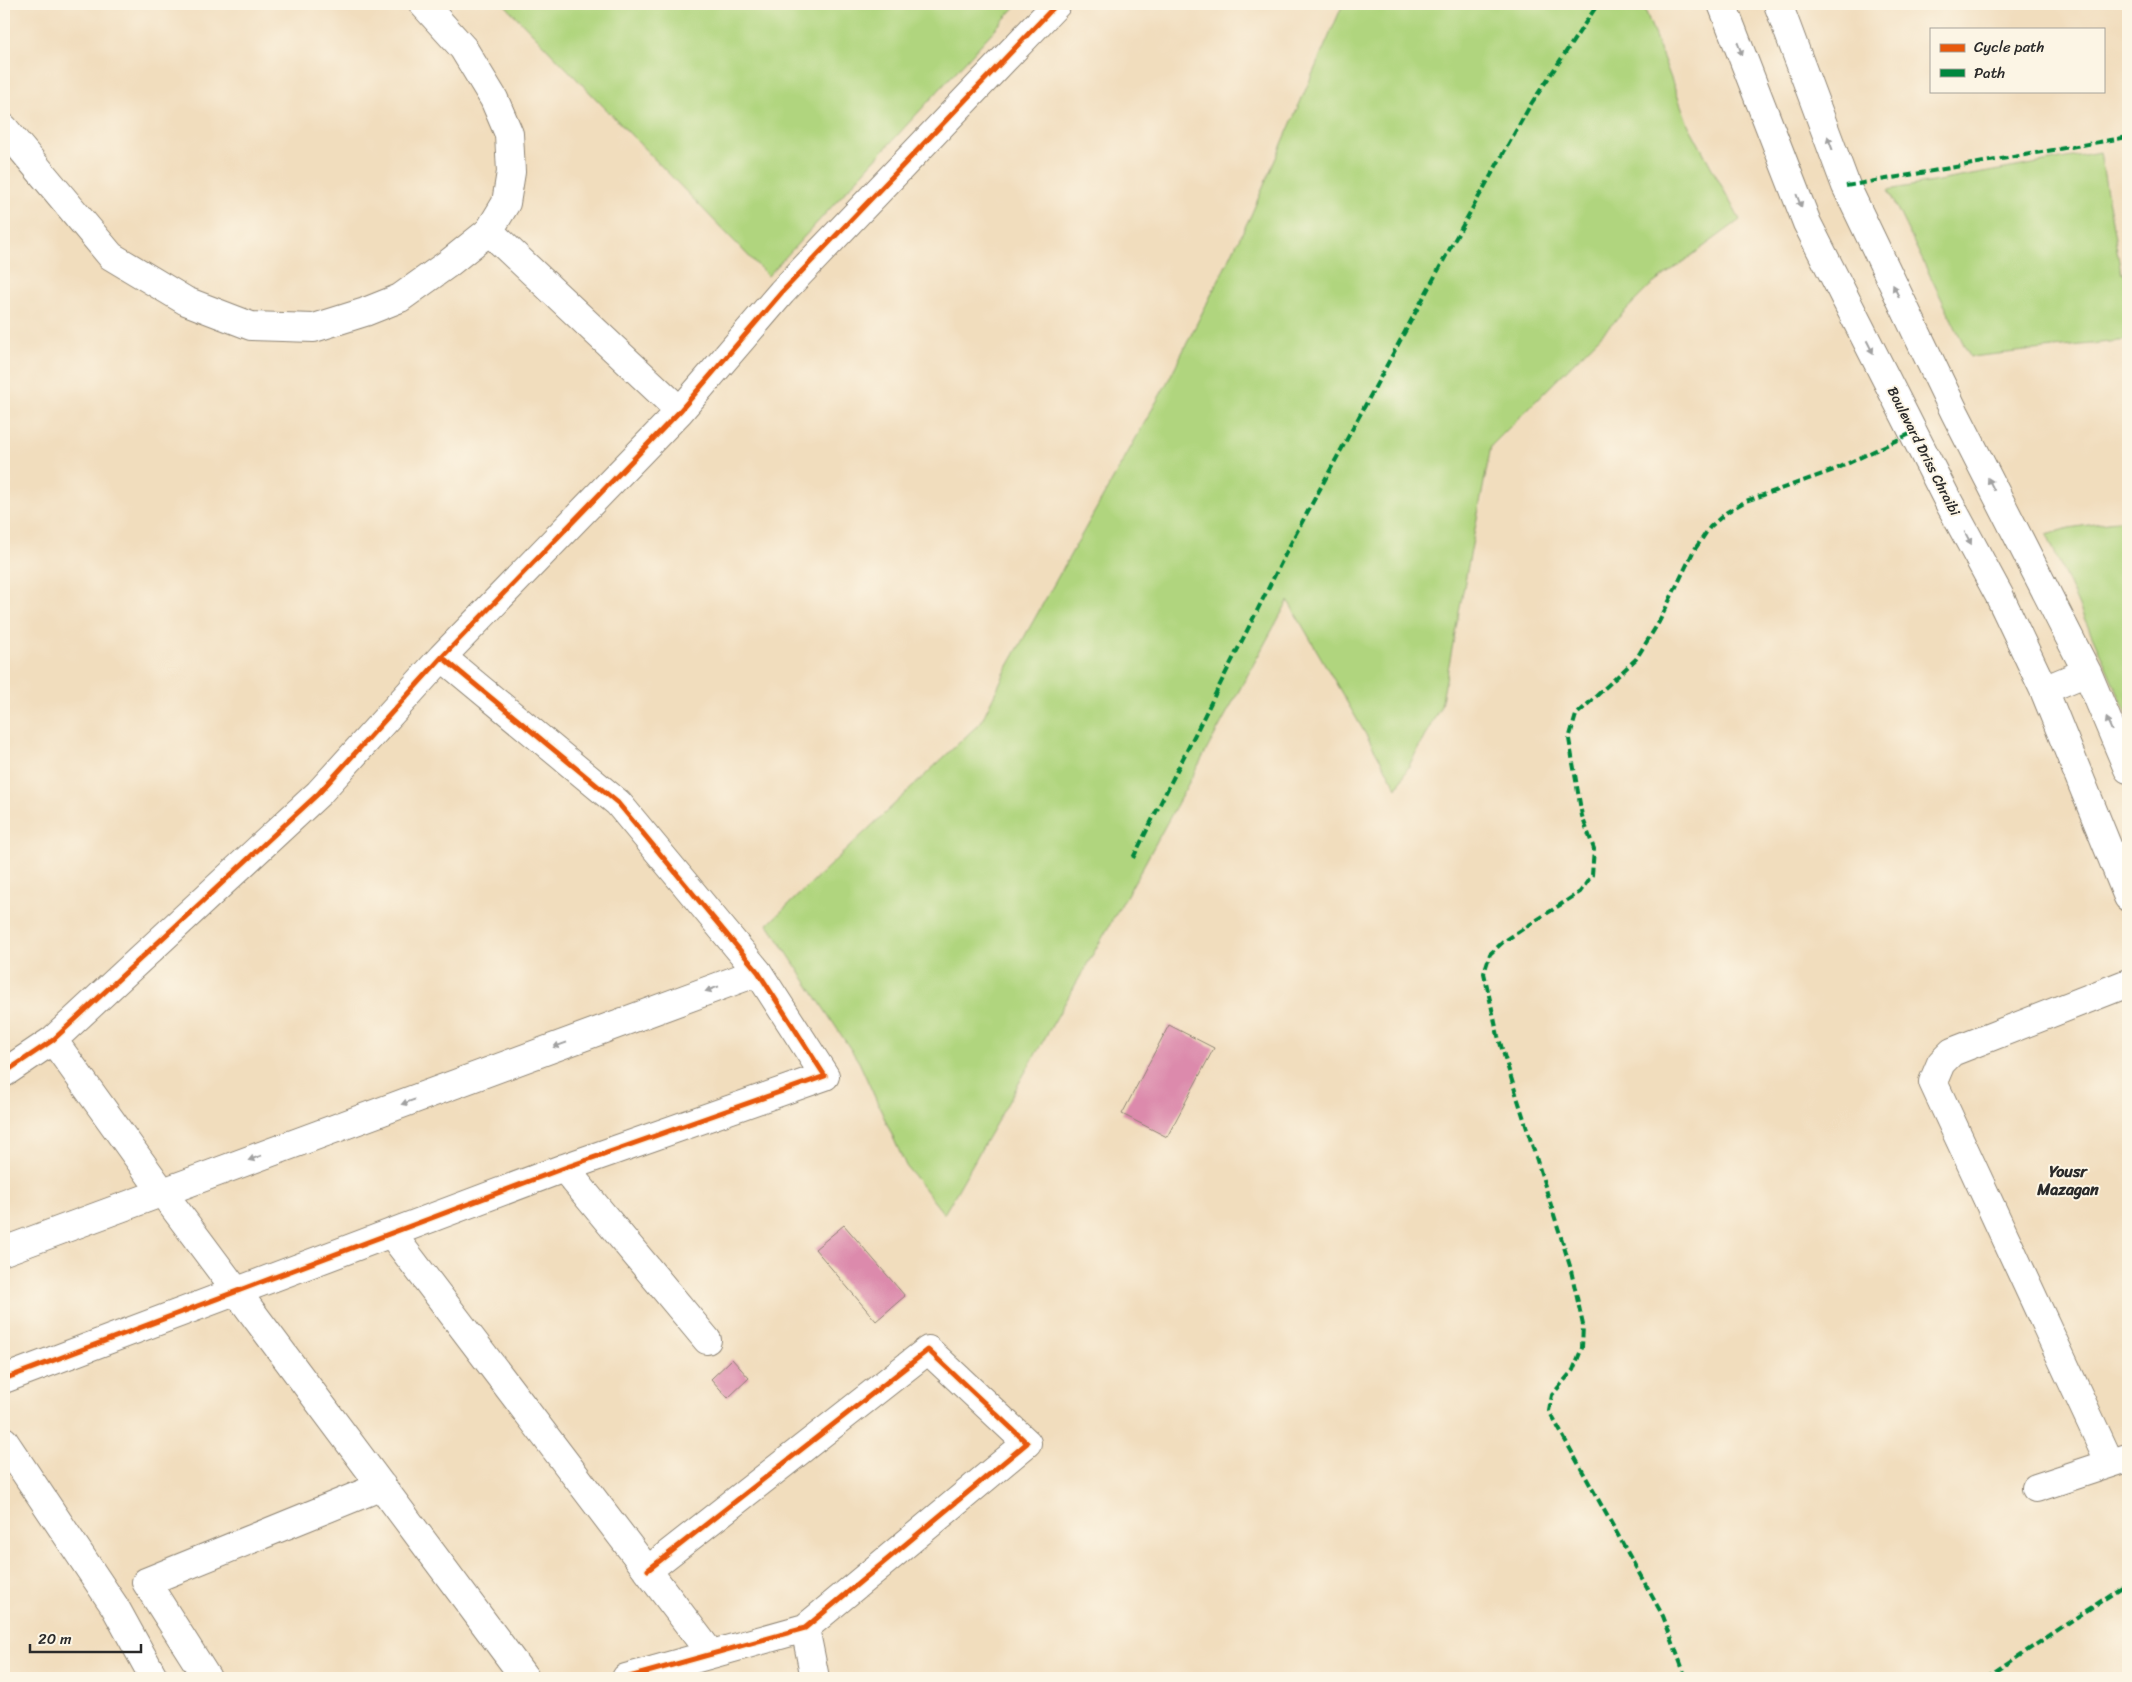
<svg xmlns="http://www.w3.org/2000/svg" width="2132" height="1682" viewBox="0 0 2132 1682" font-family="Sriracha,sans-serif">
  <rect width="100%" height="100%" fill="#fcf5e5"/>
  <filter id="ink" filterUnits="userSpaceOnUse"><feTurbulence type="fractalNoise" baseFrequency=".02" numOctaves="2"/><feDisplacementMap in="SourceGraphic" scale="10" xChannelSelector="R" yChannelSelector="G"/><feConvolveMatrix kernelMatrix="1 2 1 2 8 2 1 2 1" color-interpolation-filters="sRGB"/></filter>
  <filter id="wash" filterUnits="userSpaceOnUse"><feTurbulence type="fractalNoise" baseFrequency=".0096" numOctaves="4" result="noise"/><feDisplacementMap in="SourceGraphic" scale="20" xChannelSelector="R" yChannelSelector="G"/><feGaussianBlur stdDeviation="1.12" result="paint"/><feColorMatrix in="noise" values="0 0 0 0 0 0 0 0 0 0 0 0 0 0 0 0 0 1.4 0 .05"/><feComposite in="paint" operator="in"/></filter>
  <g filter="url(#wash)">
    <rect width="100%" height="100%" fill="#f1ddbd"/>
    <!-- green -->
    <path fill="#b0d57e" stroke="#6e8054" d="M 504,4 L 1018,4 L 768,276 Z
      M 1343,4 L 1643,4 L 1688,124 L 1740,220 L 1650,286 L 1491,446 L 1441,706 L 1397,788 L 1288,601 L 1140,872 L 944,1214 L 906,1166 L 859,1062 L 768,924 L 981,722 L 1008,666 L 1168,381 L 1251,215 Z
      M 2100,152 L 2121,273 L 2128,272 L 2128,340 L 1970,357 L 1888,190 Z
      M 2128,519 L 2128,716 L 2047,535 L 2069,528 Z"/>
    <g id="blocks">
      <!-- building -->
      <path fill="#dc8aac" d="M 1169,1025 L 1214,1048 L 1167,1137 L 1122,1114 Z
        M 844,1225 L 905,1296 L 876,1321 L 815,1249 Z
        M 732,1359 L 749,1378 L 728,1398 L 711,1379 Z"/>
    </g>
  </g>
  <g filter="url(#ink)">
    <use href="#blocks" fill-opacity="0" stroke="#8e8474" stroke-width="1"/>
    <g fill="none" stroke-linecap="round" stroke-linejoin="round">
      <defs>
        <path id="minor" d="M 423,4 L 463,48 L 494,99 L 509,134 L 511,172 L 506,203 L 489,231 L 680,411
          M 4,128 L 111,256 L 186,301 L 251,326 L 314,328 L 365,312 L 400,298 L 449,263 L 489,231
          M 53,1040 L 163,1193 L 525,1678
          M 4,1073 L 53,1040 L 319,793 L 442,657 L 680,411 L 782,292 L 1057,4
          M 564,1168 L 707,1340
          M 391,1233 L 711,1654
          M 4,1251 L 758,972
          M 4,1379 L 564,1168 L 825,1076 L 758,972 L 618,803 L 442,657
          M 4,1441 L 115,1607 L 154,1678
          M 2110,1463 L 1933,1082 L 1941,1063 L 1952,1052 L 2128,983
          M 2036,1488 L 2127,1458
          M 805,1628 L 815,1678
          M 207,1678 L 146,1582 L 382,1486
          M 626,1678 L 805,1628 L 1027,1443 L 928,1350 L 648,1570"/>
        <path id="secondary" d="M 1722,4 L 1807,223 L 1947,499 L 1999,595 L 2044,690 L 2128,897
          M 1778,4 L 1846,186 L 1955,413 L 2087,672 L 2128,769
          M 2044,690 L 2087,672"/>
      </defs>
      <!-- minor casing -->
      <use href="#minor" stroke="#8e8474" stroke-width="30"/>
      <!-- secondary casing -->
      <use href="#secondary" stroke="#8e8474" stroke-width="30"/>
      <!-- minor -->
      <use href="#minor" stroke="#fff" stroke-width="28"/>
      <!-- secondary -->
      <use href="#secondary" stroke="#fff" stroke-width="28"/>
      <!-- quiet -->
      <path stroke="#00873e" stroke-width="4" stroke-dasharray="8 4" stroke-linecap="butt" d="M 1846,186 L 2128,137
        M 1133,858 L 1294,537 L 1454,241 L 1531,104 L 1598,4
        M 1686,1678 L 1663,1616 L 1549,1411 L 1552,1395 L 1573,1370 L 1582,1348 L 1583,1325 L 1570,1266 L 1498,1036 L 1484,973 L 1490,954 L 1503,942 L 1580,892 L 1592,875 L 1594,849 L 1582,816 L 1569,739 L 1576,715 L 1636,659 L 1659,622 L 1693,552 L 1710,527 L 1727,512 L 1746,501 L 1834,470 L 1914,432
        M 1986,1678 L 2128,1583"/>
      <defs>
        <path id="cycleway" d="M 4,1073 L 53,1040 L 319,793 L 442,657 L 680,411 L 782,292 L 1057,4
          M 4,1379 L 564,1168 L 825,1076 L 758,972 L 618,803 L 442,657
          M 626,1678 L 805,1628 L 1027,1443 L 928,1350 L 648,1570"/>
      </defs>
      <!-- cycleway casing -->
      <use href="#cycleway" stroke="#fcf5e5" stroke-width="8"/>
      <!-- cycleway -->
      <use href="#cycleway" stroke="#e8590c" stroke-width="5"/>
    </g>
    <!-- one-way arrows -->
    <defs><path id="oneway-solid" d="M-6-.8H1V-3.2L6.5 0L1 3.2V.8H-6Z" transform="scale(1.25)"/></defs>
    <g fill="#a0a0a0">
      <use href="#oneway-solid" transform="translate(1740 49) rotate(69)"/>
      <use href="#oneway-solid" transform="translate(1830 143) rotate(-110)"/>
      <use href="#oneway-solid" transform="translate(1799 201) rotate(69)"/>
      <use href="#oneway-solid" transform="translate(1896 291) rotate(-116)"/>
      <use href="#oneway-solid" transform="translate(1870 347) rotate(63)"/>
      <use href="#oneway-solid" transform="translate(1991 484) rotate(-117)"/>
      <use href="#oneway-solid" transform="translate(1968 538) rotate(62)"/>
      <use href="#oneway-solid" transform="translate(2109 724) rotate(-113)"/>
      <use href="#oneway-solid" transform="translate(712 989) rotate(160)"/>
      <use href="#oneway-solid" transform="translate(560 1045) rotate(160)"/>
      <use href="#oneway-solid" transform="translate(408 1102) rotate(160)"/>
      <use href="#oneway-solid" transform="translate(255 1158) rotate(160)"/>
    </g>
  </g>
  <g text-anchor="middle" stroke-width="4" stroke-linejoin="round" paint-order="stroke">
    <!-- street labels -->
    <g font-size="14" fill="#2b2b2b" stroke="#fcf5e5">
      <text transform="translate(1924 451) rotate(63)" y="5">Boulevard Driss Chraibi</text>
    </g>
    <!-- quarter labels -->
    <g font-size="16" font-weight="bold" fill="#2b2b2b" stroke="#fcf5e5">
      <text x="2068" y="1177">Yousr<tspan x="2068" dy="18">Mazagan</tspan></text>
    </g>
  </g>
  <!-- margin -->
  <rect width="2132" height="1682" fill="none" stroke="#fcf5e5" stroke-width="20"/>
  <!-- legend -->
  <rect x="1930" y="28" width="175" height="65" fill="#fcf5e5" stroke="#a8a49b"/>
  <rect x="1940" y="44" width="25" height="8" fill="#e8590c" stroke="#a8a49b"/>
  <text x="1974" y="52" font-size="15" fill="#2b2b2b">Cycle path</text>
  <rect x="1940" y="69" width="25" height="8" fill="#00873e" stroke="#a8a49b"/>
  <text x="1974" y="78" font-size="15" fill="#2b2b2b">Path</text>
  <!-- scale -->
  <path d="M30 1644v8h111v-8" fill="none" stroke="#2b2b2b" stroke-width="2.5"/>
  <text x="38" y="1644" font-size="15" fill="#2b2b2b" stroke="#fcf5e5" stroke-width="4" paint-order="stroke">20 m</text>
</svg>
